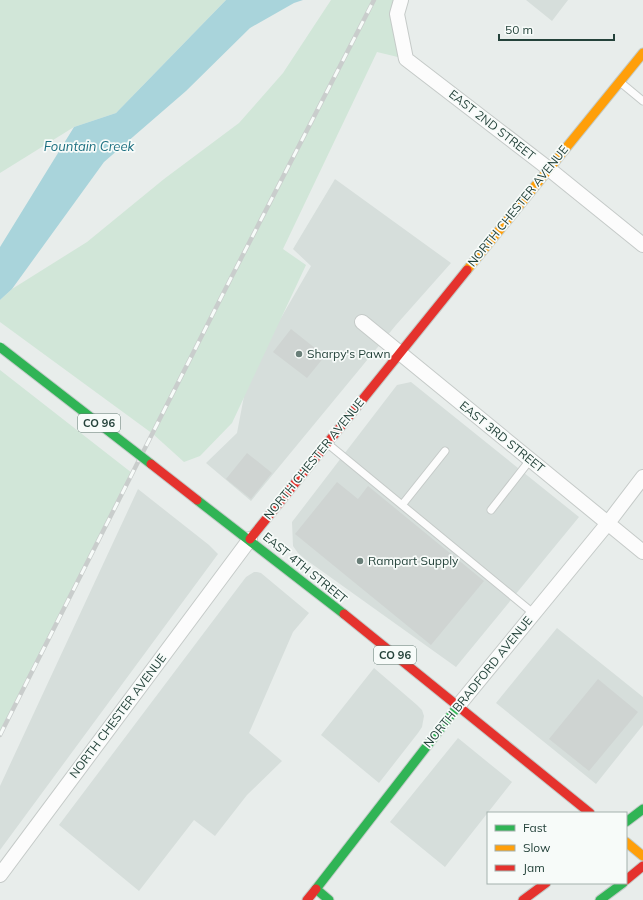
<svg xmlns="http://www.w3.org/2000/svg" width="643" height="900" viewBox="0 0 643 900" font-family="Mulish,sans-serif">
  <rect width="100%" height="100%" fill="#e8edeb"/>
  <!-- built -->
  <path fill="#d6dedb" d="M 526,0 L 568,0 L 552,21 Z
    M 335,179 L 451,263 L 396,325 L 251,501 L 206,463 L 237,433 L 248,375 L 311,266 L 293,249 Z
    M 411,382 L 579,517 L 456,667 L 305,559 L 298,553 L 293,546 L 292,522 L 397,385 Z
    M 138,489 L 209,545 L 218,554 L 0,850 L 0,786 Z
    M 254,572 L 257,572 L 261,573 L 309,613 L 293,632 L 249,733 L 282,761 L 247,795 L 215,836 L 194,820 L 139,891 L 59,825 L 246,577 Z
    M 557,628 L 643,697 L 643,725 L 596,784 L 496,703 Z
    M 374,668 L 417,705 L 422,710 L 424,716 L 422,727 L 418,733 L 379,783 L 321,735 Z
    M 458,738 L 512,782 L 445,867 L 390,822 Z"/>
  <!-- green -->
  <path fill="#d1e6d8" d="M 0,0 L 226,0 L 116,113 L 74,127 L 0,173 Z
    M 331,0 L 401,0 L 406,59 L 377,52 L 283,249 L 306,265 L 232,423 L 200,456 L 184,462 L 153,434 L 0,322 L 0,300 L 12,289 L 87,242 L 164,179 L 239,123 L 283,73 Z
    M 0,370 L 132,473 L 0,735 Z"/>
  <!-- water -->
  <path fill="#a9d4db" d="M 226,0 L 303,0 L 294,3 L 250,28 L 186,91 L 104,162 L 12,289 L 0,300 L 0,247 L 74,127 L 116,113 Z"/>
  <!-- building -->
  <path fill="#cfd4d2" d="M 291,329 L 325,356 L 307,378 L 273,352 Z
    M 247,453 L 272,473 L 251,499 L 226,479 Z
    M 337,482 L 358,499 L 368,486 L 484,581 L 431,645 L 295,534 Z
    M 598,679 L 638,712 L 589,771 L 549,739 Z"/>
  <g fill="none" stroke-linecap="round" stroke-linejoin="round">
    <defs>
      <path id="lane" d="M 620,82 L 643,101
        M 328,444 L 533,613
        M 402,505 L 445,451
        M 491,510 L 530,460"/>
      <path id="street" d="M 401,0 L 397,14 L 406,59 L 549,169 L 643,245
        M 362,322 L 643,552
        M 458,706 L 608,523 L 643,477
        M 0,875 L 250,539"/>
      <path id="fast" d="M 197,500 L 344,614
        M 626,822 L 643,809
        M 329,900 L 316,889 L 458,706
        M 600,900 L 623,883"/>
      <path id="slow" d="M 467,270 L 643,53
        M 626,842 L 643,856"/>
      <path id="jam" d="M 250,539 L 467,270
        M 344,614 L 590,813
        M 626,880 L 643,866
        M 307,900 L 316,889
        M 523,900 L 546,883"/>
    </defs>
    <!-- lane casing -->
    <use href="#lane" stroke="#c5cac8" stroke-width="9"/>
    <!-- street casing -->
    <use href="#street" stroke="#c5cac8" stroke-width="16"/>
    <!-- fast casing -->
    <use href="#fast" stroke="#c3cbc8" stroke-width="11"/>
    <!-- slow casing -->
    <use href="#slow" stroke="#c3cbc8" stroke-width="11"/>
    <!-- jam casing -->
    <use href="#jam" stroke="#c3cbc8" stroke-width="11"/>
    <!-- lane -->
    <use href="#lane" stroke="#fcfcfc" stroke-width="7"/>
    <!-- street -->
    <use href="#street" stroke="#fcfcfc" stroke-width="14"/>
    <!-- fast -->
    <use href="#fast" stroke="#30b455" stroke-width="9"/>
    <!-- slow -->
    <use href="#slow" stroke="#ff9f0a" stroke-width="9"/>
    <!-- jam -->
    <use href="#jam" stroke="#e5322d" stroke-width="9"/>
    <defs>
      <path id="rail" d="M 0,735 L 231,278 L 374,0"/>
    </defs>
    <!-- rail casing -->
    <use href="#rail" stroke="#c9cdcc" stroke-width="4.5"/>
    <!-- rail -->
    <use href="#rail" stroke="#f7fbf9" stroke-width="3" stroke-dasharray="9" stroke-linecap="butt"/>
    <defs>
      <path id="fast-bridge" d="M 0,347 L 151,464"/>
      <path id="jam-bridge" d="M 151,464 L 197,500"/>
    </defs>
    <!-- fast-bridge casing -->
    <use href="#fast-bridge" stroke="#c3ccc9" stroke-width="11" stroke-linecap="butt"/>
    <!-- jam-bridge casing -->
    <use href="#jam-bridge" stroke="#c3ccc9" stroke-width="11" stroke-linecap="butt"/>
    <!-- fast-bridge -->
    <use href="#fast-bridge" stroke="#30b455" stroke-width="9"/>
    <!-- jam-bridge -->
    <use href="#jam-bridge" stroke="#e5322d" stroke-width="9"/>
  </g>
  <!-- markers -->
  <g fill="#697e78" stroke="#f7fbf9" stroke-width="1.5">
    <circle cx="299" cy="354" r="4"/>
    <circle cx="360" cy="561" r="4"/>
  </g>
  <g text-anchor="middle" stroke-width="3.5" stroke-linejoin="round" paint-order="stroke">
    <!-- shield labels -->
    <g fill="#f7fbf9" stroke="#637a73" stroke-width="1">
      <rect x="78" y="414" width="42" height="18" rx="3"/>
      <rect x="374" y="646" width="42" height="18" rx="3"/>
    </g>
    <g font-size="11" font-weight="bold" fill="#24423a">
      <text x="99" y="427">CO 96</text>
      <text x="395" y="659">CO 96</text>
    </g>
    <!-- street labels -->
    <g font-size="12" fill="#24423a" stroke="#f7fbf9">
      <text transform="translate(492 125) rotate(38)" y="4">EAST 2ND STREET</text>
      <text transform="translate(518 206) rotate(-51)" y="4">NORTH CHESTER AVENUE</text>
      <text transform="translate(502 437) rotate(39)" y="4">EAST 3RD STREET</text>
      <text transform="translate(314 459) rotate(-51)" y="4">NORTH CHESTER AVENUE</text>
      <text transform="translate(305 568) rotate(39)" y="4">EAST 4TH STREET</text>
      <text transform="translate(478 682) rotate(-51)" y="4">NORTH BRADFORD AVENUE</text>
      <text transform="translate(118 716) rotate(-53)" y="4">NORTH CHESTER AVENUE</text>
    </g>
    <!-- poi labels -->
    <g font-size="12" fill="#24423a" stroke="#f7fbf9" text-anchor="start">
      <text x="307" y="358">Sharpy's Pawn</text>
      <text x="368" y="565">Rampart Supply</text>
    </g>
    <!-- water labels -->
    <g font-size="13" font-style="italic" fill="#1c6f80" stroke="#f7fbf9">
      <text x="89" y="151">Fountain Creek</text>
    </g>
  </g>
  <!-- legend -->
  <rect x="487" y="812" width="140" height="72" fill="#f7fbf9" stroke="#a3b1ad"/>
  <rect x="495" y="825" width="20" height="6" fill="#30b455" stroke="#a3b1ad"/>
  <text x="523" y="832" font-size="12" fill="#24423a">Fast</text>
  <rect x="495" y="845" width="20" height="6" fill="#ff9f0a" stroke="#a3b1ad"/>
  <text x="523" y="852" font-size="12" fill="#24423a">Slow</text>
  <rect x="495" y="865" width="20" height="6" fill="#e5322d" stroke="#a3b1ad"/>
  <text x="523" y="872" font-size="12" fill="#24423a">Jam</text>
  <!-- scale -->
  <path d="M499 34v6h115v-6" fill="none" stroke="#24423a" stroke-width="2"/>
  <text x="505" y="34" font-size="12" fill="#24423a" stroke="#f7fbf9" stroke-width="3" paint-order="stroke">50 m</text>
</svg>
